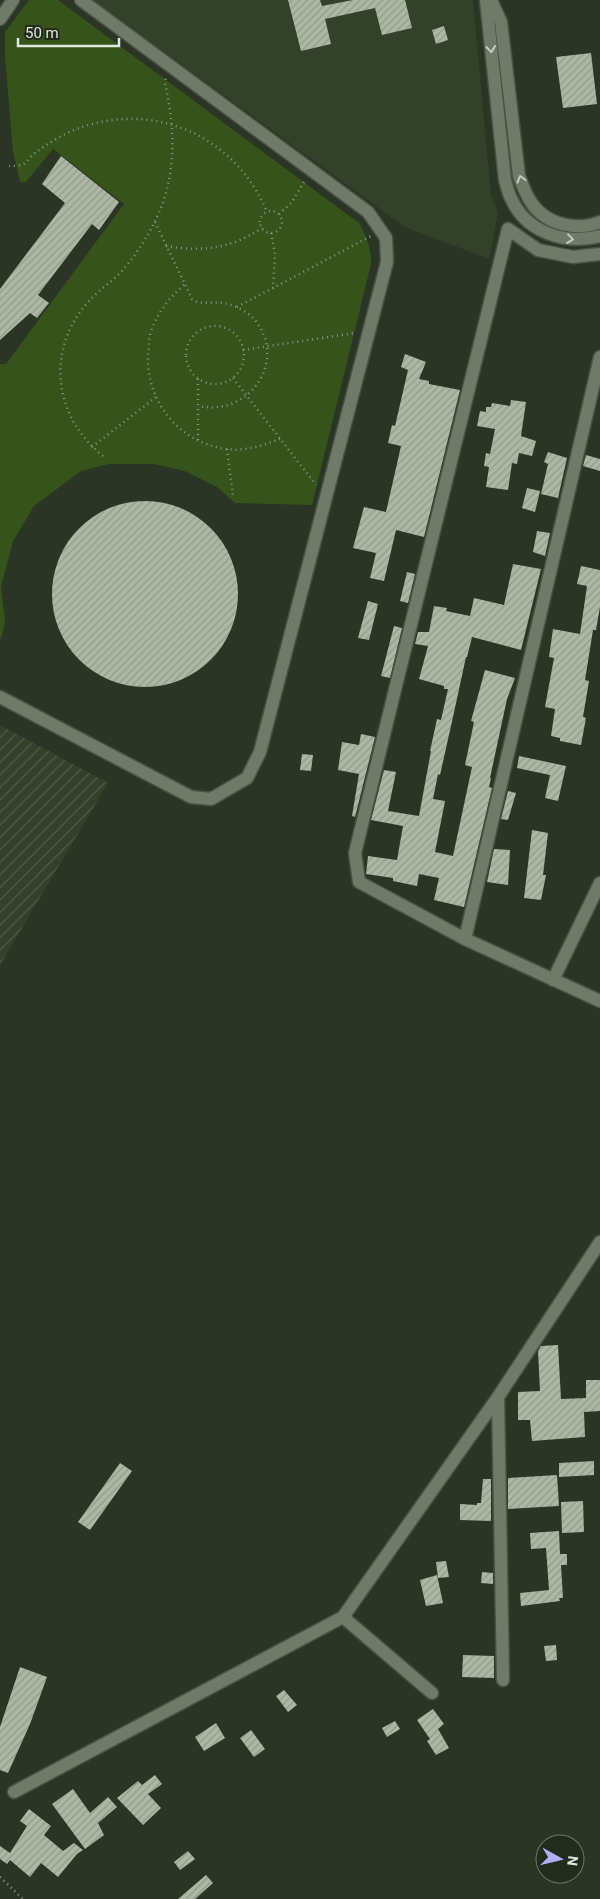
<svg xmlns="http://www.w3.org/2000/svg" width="600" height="1899" viewBox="0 0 600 1899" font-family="Roboto,sans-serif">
  <defs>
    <pattern id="industrial-furrows" width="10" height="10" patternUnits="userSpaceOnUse" patternTransform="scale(1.25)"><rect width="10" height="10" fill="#33402a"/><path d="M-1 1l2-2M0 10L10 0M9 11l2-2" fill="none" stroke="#505c48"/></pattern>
    <pattern id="building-hatch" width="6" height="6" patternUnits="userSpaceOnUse" patternTransform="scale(1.25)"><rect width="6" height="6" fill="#acb7a4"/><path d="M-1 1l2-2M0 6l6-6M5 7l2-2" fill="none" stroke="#929a8c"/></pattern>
  </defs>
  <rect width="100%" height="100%" fill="#2c3525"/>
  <!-- built -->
  <path fill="#33402a" d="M 93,0 L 473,0 L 491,195 L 498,213 L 489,259 L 405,227 Z"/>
  <!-- industrial -->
  <path fill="url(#industrial-furrows)" d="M 0,725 L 108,783 L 0,965 Z"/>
  <!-- green -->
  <path fill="#35531b" d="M 29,0 L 58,0 L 359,223 C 366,236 372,249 371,264 L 312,505 L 235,503 L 217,487 L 185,471 L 154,464 L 109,464 L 81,471 L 34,506 L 13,541 L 1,587 L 5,621 L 2,636 L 0,640 L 0,364 L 6,364 L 124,204 L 53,149 L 26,182 L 20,182 L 13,151 L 5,56 L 5,32 Z"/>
  <!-- building -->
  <path fill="url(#building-hatch)" d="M 288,0 L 320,0 L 322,6 L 353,0 L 405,0 L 412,28 L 382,35 L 375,8 L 325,19 L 331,44 L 301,51 Z
    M 444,26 L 448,40 L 436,44 L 432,30 Z
    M 591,53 L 597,104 L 563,108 L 556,57 Z
    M 61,156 L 119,202 L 99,230 L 92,224 L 38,295 L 49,303 L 37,318 L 30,313 L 0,340 L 0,289 L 65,203 L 42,184 Z
    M 405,354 L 426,362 L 419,379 L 429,381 L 429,384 L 460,390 L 424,537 L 396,530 L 384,581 L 370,578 L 376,553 L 353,548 L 364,507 L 386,512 L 401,446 L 388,443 L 392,425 L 395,426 L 408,370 L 401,367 Z
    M 511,400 L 526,402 L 521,436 L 536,441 L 532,456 L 519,453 L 517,464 L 512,463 L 508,490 L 486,487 L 489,467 L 484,466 L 486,453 L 490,454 L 495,429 L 477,426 L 480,411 L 486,412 L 486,407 L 491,407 L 492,403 L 510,406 Z
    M 548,452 L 567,458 L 558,498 L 541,494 L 548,464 L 544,462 Z
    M 586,455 L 600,459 L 600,471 L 583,466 Z
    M 527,488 L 540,491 L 535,512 L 522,508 Z
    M52 594a93 93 0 1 1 186 0a93 93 0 1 1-186 0Z
    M 537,531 L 550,533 L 545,556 L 533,552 Z
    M 513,564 L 541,569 L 521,650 L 472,637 L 467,657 L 466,657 L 453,717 L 440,775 L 438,774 L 433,799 L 445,801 L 435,852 L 453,856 L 472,767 L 465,765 L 474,722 L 471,721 L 485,670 L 515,678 L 507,699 L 490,778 L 491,778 L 489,787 L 492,788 L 464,907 L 434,900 L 439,878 L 419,874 L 417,886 L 393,881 L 393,878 L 366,874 L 368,856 L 397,860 L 403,826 L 371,820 L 384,770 L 396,772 L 388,811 L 419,816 L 431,751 L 430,751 L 437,719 L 441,720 L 448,689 L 444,689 L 444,686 L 419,679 L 428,646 L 415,644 L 418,632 L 429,632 L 434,606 L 447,608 L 446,611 L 470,616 L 474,598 L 504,605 Z
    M 581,566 L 600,570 L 600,607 L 596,630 L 593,630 L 585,680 L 589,681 L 583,717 L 586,718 L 581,745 L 560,741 L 560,738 L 551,736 L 555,709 L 545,707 L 554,658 L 549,657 L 553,629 L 580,634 L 587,586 L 577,584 Z
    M 407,572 L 415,574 L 408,603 L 400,601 Z
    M 368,601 L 378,604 L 369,640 L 358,638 Z
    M 394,626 L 402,628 L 390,678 L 381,676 Z
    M 361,734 L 375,737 L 355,817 L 352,816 L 359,774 L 338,770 L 342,742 L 359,745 Z
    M 302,754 L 313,755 L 311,771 L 300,770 Z
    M 519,756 L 566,766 L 558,801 L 545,798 L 550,775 L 517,768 Z
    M 508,791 L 516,793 L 508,820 L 501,819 Z
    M 532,830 L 548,833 L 543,875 L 546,875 L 541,900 L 524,898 Z
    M 494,849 L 510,850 L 508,885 L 487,882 Z
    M 558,1345 L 561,1399 L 586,1398 L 586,1380 L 600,1380 L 600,1411 L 584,1412 L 585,1437 L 532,1441 L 530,1420 L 518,1420 L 518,1392 L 540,1391 L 538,1351 L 541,1346 Z
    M 594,1461 L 594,1475 L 559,1477 L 559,1463 Z
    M 120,1463 L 132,1471 L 90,1530 L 78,1522 Z
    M 557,1475 L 559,1506 L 508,1509 L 508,1478 Z
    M 483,1479 L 491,1479 L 491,1521 L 460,1520 L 460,1504 L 477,1505 L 477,1503 L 481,1503 Z
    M 583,1501 L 584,1532 L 562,1533 L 561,1502 Z
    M 559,1531 L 560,1554 L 567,1554 L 567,1565 L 561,1565 L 563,1598 L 559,1598 L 560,1601 L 521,1606 L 520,1593 L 549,1590 L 546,1548 L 531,1549 L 530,1533 Z
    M 446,1561 L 449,1577 L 438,1578 L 436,1562 Z
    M 482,1572 L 493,1573 L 493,1584 L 481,1583 Z
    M 437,1575 L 443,1603 L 426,1606 L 420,1580 Z
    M 556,1645 L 557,1660 L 546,1661 L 544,1646 Z
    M 463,1655 L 494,1656 L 494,1678 L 462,1677 Z
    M 20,1667 L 47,1677 L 30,1724 L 8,1773 L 0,1770 L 0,1727 Z
    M 284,1690 L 297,1705 L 288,1712 L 276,1696 Z
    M 433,1709 L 444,1724 L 438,1729 L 449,1748 L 436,1755 L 427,1741 L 430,1739 L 417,1720 Z
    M 395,1721 L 400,1729 L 387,1737 L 382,1728 Z
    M 216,1723 L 225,1738 L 204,1751 L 195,1737 Z
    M 251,1730 L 265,1749 L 254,1757 L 240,1738 Z
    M 155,1775 L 162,1784 L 148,1794 L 161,1808 L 143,1825 L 117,1798 L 138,1781 L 142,1785 Z
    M 73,1789 L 90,1813 L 108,1797 L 117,1807 L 98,1823 L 104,1835 L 85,1849 L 52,1804 Z
    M 29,1809 L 51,1826 L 44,1835 L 63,1851 L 74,1843 L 83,1850 L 77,1854 L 58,1877 L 41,1863 L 30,1877 L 10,1860 L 7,1864 L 0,1859 L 0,1846 L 10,1853 L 27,1826 L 20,1821 Z
    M 188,1851 L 195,1859 L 180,1870 L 174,1862 Z
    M 206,1875 L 213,1883 L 195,1899 L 178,1899 Z"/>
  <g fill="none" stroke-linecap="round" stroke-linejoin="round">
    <defs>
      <path id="street" d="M 486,0 L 505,180 C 507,186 508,193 511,198 C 526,233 566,245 600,236
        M 491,0 L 501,22 L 519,176 C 523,186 526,196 533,205 C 548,225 577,231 600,222
        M 0,19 L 13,0
        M 600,254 L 573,257 L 538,250 L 508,229 L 355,853 L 359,882 L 465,939 L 600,1001
        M 0,697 L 191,797 L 211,799 L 247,778 L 260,752 L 387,262 L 386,238 L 368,212 L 81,0
        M 465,939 L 600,357
        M 553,980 L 600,883
        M 498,1397 L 503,1680
        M 343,1617 L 432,1693
        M 14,1792 L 343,1617 L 498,1397 L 600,1242"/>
    </defs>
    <!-- street casing -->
    <use href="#street" stroke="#495144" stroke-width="15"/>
    <!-- path -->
    <path stroke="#8d9588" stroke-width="2.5" stroke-dasharray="1 4" stroke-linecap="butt" d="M 9,166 C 13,166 20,166 24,164 C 28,161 31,156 35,153 C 47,144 60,136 74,130 C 152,99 235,135 267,212
      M260 222a11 11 0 1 1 22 0a11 11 0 1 1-22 0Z
      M 279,214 L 292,202 L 305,180
      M 155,222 L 192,299 C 201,306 211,301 222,303 C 232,304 242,309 250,315 C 291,354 253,418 198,406
      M 271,233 L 275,254 L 273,289
      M 166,246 C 203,252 230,249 262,228
      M 184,285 C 169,298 158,312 151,331 C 149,336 149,341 149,346 C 142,394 173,438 220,448 C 241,453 261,446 280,439
      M 237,307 L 371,236
      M186 355a29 29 0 1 1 58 0a29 29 0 1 1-58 0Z
      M 243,350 L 355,333
      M 233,378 L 316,485
      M 198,379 L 198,440
      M 92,447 L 156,397
      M 227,449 L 233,496
      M 103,456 C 82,439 67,417 62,390 C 56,355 67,324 91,299 C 100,289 113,281 122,271 C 136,255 148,236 157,217 C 177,174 175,128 165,83 L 166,77
      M 0,1877 L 23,1899"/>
    <!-- street -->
    <use href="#street" stroke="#707a69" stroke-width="12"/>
  </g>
  <!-- one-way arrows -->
  <defs><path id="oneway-chevron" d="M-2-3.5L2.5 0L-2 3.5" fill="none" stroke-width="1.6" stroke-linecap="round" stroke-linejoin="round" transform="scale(1.25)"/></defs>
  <g stroke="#c4ccc0">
    <use href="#oneway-chevron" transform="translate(491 49) rotate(84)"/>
    <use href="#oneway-chevron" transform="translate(521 179) rotate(-106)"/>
    <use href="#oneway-chevron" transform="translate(570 239) rotate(7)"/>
  </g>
  <!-- north arrow -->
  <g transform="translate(560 1859) rotate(98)"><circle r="24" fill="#222b1c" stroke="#6e7669"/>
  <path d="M0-4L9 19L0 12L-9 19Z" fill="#aeaefb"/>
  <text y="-8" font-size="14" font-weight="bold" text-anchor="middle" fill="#e0e7dd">N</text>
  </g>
  <!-- scale -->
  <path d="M18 38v8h101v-8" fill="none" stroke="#e0e7dd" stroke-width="2.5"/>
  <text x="25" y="38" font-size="15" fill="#e0e7dd" stroke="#222b1c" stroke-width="4" paint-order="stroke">50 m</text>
</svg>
